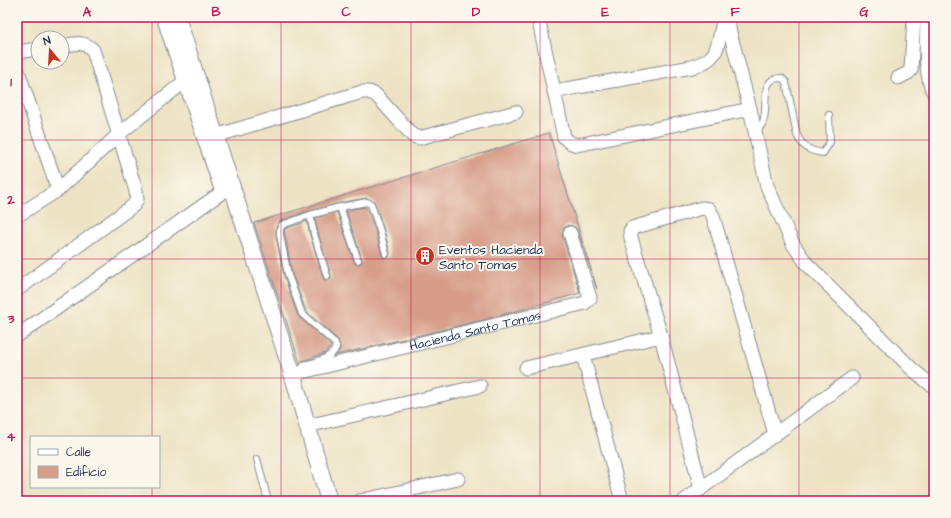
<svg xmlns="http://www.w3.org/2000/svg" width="951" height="518" viewBox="0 0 951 518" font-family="'Architects Daughter',sans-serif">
  <rect width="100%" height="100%" fill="#fbf7ec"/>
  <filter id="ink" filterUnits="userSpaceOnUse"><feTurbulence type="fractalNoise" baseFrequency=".025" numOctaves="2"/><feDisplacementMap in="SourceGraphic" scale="8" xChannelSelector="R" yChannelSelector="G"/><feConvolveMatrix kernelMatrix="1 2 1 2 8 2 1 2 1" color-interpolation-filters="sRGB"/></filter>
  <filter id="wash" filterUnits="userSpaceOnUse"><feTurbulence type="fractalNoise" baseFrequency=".012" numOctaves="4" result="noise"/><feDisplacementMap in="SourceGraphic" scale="16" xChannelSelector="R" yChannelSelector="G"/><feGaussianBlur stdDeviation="0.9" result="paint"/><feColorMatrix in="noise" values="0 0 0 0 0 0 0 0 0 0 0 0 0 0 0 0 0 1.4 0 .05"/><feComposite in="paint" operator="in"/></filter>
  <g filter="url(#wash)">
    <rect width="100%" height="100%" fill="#ede3c4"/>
    <g id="blocks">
      <!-- building -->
      <path fill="#d79d89" d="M 549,133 L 597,289 L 578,231 L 575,227 L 568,225 L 564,228 L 562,235 L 580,293 L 495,317 L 336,355 L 340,349 L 338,340 L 306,311 L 292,274 L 284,230 L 285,229 L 307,221 L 310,235 L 323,277 L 324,280 L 328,280 L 331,279 L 331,275 L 318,233 L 315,218 L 337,212 L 354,261 L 355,264 L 359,264 L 362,263 L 362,259 L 346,210 L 366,207 L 376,232 L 382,256 L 384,258 L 389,257 L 390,253 L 384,230 L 374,201 L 366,198 L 339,203 L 309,211 L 280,221 L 276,227 L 276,236 L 284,276 L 298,316 L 331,346 L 325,353 L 302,361 L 300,363 L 254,223 Z"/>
    </g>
  </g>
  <g filter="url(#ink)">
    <use href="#blocks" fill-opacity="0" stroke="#848991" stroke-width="1"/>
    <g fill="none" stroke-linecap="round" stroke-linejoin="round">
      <defs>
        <path id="service" d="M 756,132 C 760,128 763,124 764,118 C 768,104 759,77 782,78 L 786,82 L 797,135 C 803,148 810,151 823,153 L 830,142 L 829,115
          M 340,207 L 367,202 L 371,204 L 380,231 L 386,254
          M 310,215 L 340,207 L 358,260
          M 304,365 C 315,362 332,359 336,347 L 335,343 L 302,314 L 288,275 L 280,235 L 280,229 L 282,225 L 310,215 L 314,234 L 327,276
          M 257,459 L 268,501"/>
        <g id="minor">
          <path d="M 163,17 L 222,192"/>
          <path d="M 538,17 L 564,137 L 569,142 L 577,145 L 750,109"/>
          <path d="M 726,17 L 750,109 L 767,186 L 793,244 L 806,263 L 913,370 L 934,387"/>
          <path d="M 927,17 C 927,43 923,70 934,94"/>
          <path d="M 17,52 L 38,49"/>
          <path d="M 17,68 L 58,190 L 119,134 L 195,73"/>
          <path d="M 898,78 L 908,73 L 911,70 L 914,17"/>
          <path d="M 555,91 L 692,67 C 699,64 707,62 712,56 C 719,49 721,28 724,17"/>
          <path d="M 215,136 L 362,92 L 369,92 L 376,95 L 413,136 L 419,138 L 516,112"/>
          <path d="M 17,216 L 58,190"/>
          <path d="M 17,290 L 134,205 L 137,199 L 136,191 L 93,50 C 83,40 74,44 62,46"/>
          <path d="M 17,336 L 231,186"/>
          <path d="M 583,355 L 622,501"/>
          <path d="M 526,368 L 661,336"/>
          <path id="s1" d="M 293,376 L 302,372 L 585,303 L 590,298 L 570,233"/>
          <path d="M 307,426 L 480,386"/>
          <path d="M 701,489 L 661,336 L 631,238 L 630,231 L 632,228 L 702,208 L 709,209 L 713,216 L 775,434"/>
          <path d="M 359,501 L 458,479"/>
          <path d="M 684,501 L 852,378"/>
        </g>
        <path id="tertiary" d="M 177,17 L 293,376 L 329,501"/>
      </defs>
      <!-- service casing -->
      <use href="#service" stroke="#848991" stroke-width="8"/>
      <!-- minor casing -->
      <use href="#minor" stroke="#848991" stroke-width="15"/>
      <!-- tertiary casing -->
      <use href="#tertiary" stroke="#848991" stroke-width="18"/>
      <!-- service -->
      <use href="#service" stroke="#fff" stroke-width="6"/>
      <!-- minor -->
      <use href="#minor" stroke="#fff" stroke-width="13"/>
      <!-- tertiary -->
      <use href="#tertiary" stroke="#fff" stroke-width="16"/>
    </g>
  </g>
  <!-- grid -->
  <path fill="none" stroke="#c2185b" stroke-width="1" stroke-opacity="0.55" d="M 152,17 L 152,437M 281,17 L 281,501M 411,17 L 411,501M 540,17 L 540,501M 670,17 L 670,501M 799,17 L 799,501M 17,140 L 934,140M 17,259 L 934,259M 17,378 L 934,378M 152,487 L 152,501"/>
  <!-- icons -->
  <defs>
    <symbol id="building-disc" viewBox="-11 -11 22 22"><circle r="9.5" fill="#c8321e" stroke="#fbf7ec"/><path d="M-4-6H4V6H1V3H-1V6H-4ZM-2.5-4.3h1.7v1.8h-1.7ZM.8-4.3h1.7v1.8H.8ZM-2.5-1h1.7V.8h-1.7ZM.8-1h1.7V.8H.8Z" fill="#fff"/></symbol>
  </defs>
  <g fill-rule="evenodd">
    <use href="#building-disc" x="414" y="245" width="22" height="22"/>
  </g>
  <g text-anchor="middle" stroke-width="4" stroke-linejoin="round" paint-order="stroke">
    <!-- poi labels -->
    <g font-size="13" fill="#1b2f5e" stroke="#fbf7ec" text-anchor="start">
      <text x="439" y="254">Eventos Hacienda<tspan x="439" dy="15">Santo Tomas</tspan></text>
    </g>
    <!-- street labels -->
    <g font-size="13" fill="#1b2f5e" stroke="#fbf7ec">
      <text dy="5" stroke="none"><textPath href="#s1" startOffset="188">Hacienda Santo Tomas</textPath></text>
    </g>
  </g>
  <!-- margin -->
  <rect width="951" height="518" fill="none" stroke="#fbf7ec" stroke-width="44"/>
  <!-- legend -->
  <rect x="30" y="436" width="130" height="52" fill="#fbf7ec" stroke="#a1a7b3"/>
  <rect x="38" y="449" width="20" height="6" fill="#ffffff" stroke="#a1a7b3"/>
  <text x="66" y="456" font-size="12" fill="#1b2f5e">Calle</text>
  <rect x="38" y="466" width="20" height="12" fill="#d79d89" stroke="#a1a7b3"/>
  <text x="66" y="476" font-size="12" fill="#1b2f5e">Edificio</text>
  <!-- north arrow -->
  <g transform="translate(50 50) rotate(342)"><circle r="19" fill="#fbf7ec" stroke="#a1a7b3"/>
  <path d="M0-3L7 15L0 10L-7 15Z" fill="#c8321e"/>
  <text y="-6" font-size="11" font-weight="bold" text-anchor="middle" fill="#1b2f5e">N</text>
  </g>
  <rect x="22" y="22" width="907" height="474" fill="none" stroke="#c2185b" stroke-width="1.5"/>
  <g font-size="13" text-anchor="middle" font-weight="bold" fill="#c2185b">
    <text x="87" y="16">A</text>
    <text x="216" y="16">B</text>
    <text x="346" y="16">C</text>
    <text x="476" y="16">D</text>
    <text x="605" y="16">E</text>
    <text x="735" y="16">F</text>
    <text x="864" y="16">G</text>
    <text x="11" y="86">1</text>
    <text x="11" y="204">2</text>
    <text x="11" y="323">3</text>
    <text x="11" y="441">4</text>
  </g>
</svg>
